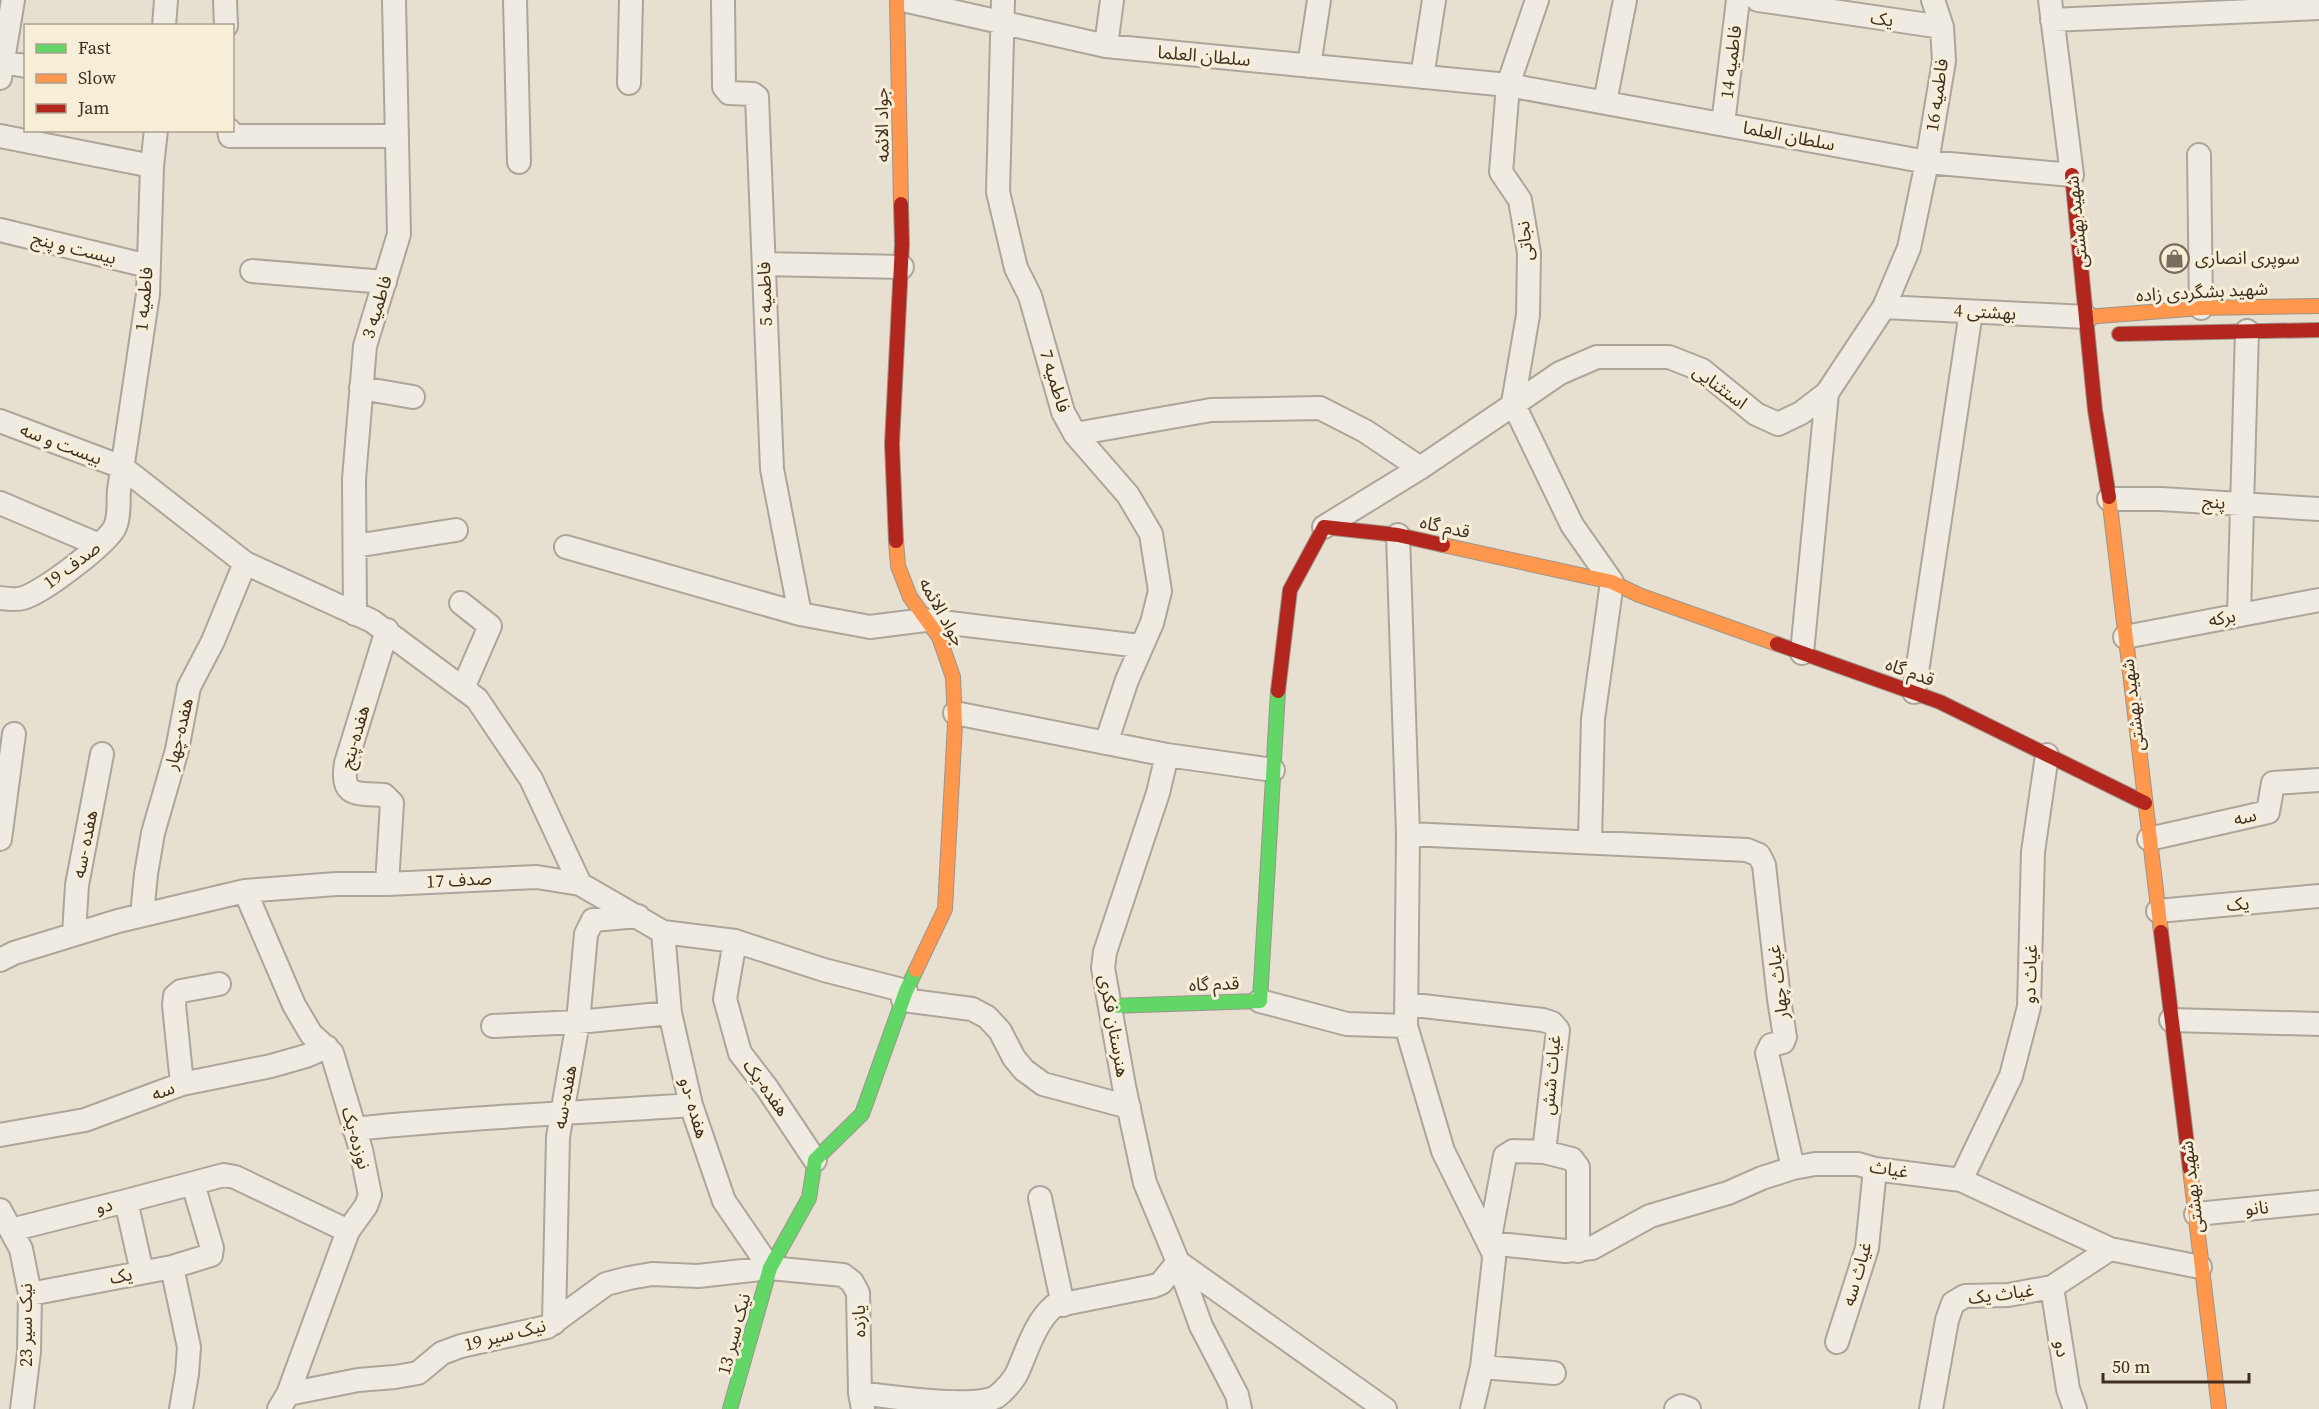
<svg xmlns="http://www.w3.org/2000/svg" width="2319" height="1409" viewBox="0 0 2319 1409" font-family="'Source Serif 4','Noto Sans Arabic',serif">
  <rect width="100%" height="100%" fill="#e7e0d1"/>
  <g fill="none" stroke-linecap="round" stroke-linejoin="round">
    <defs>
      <path id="street" d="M 225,0 L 226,26
        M 515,0 L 519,162
        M 723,0 L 724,87 L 729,93 L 753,94 L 757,97 L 772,469 L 800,614
        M 903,0 L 1106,46 L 1508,85 L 1927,162 L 2072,175 L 2050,0
        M 1003,0 L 998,192 L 1016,268 L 1030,296 L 1063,412 L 1075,434 L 1128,495 L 1151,534 L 1160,591 L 1152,623 L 1127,680 L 1106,743
        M 1537,0 L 1508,85 L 1501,172 L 1520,200 L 1529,253 L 1528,315 L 1513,403 L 1572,525 L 1612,582 L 1593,719 L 1590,842
        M 1758,0 L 1942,27 L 1933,0
        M 2052,20 L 2319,8
        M 164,26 L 166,0
        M 1106,46 L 1112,0
        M 2,62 L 26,66
        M 1309,66 L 1319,0
        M 1422,77 L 1434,0
        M 0,78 L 13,0
        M 629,83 L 631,0
        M 1605,102 L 1625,0
        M 1723,124 L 1738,0
        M 229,130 L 230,136 L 397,136
        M 0,136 L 152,166
        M 2199,155 L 2201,308
        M 0,230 L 148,266
        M 764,264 L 902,267
        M 252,271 L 385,282
        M 1884,307 L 2086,317
        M 361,388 L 413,397
        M 0,421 L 122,467 L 245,563 L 372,621 L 477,699 L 531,779 L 580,884
        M 1075,434 L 1211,410 L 1320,408 L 1365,431 L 1420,468
        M 2109,499 L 2161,499 L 2319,509
        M 0,503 L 99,545
        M 1324,527 L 1420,468 L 1560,373 L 1597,357 L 1669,357 L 1702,370 L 1756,414 L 1778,424 L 1801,413 L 1827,393 L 1884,307 L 1909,248 L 1927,162 L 1944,61 L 1942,27
        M 1398,535 L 1408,834 L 1406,1026 L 1443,1151 L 1493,1252 L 1494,1259 L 1482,1367 L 1472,1409
        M 355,546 L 456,530
        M 566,547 L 800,614 L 870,627 L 925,620 L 1140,646
        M 0,598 C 7,599 17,600 23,598 C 42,593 107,544 115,527 C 120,516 118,502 119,490 L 148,294 L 152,166 L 156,130
        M 461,603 L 490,626 L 463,688
        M 355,614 L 354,479 L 365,346 L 399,234 L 394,0
        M 2239,614 L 2247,331
        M 387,630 L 346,763 C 340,798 357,793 384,795 L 392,803 L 387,884
        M 2125,637 L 2319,600
        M 1802,653 L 1827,393
        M 1914,692 L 1971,312
        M 955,713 L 1167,755 L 1273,770
        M 1167,755 L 1158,793 L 1105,952 L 1103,968 L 1124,1086 L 1145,1183 L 1178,1262 L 1385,1409
        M 1408,834 L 1747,850 L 1759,855 L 1764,865 L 1779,999 L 1785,1037 L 1783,1042 L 1771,1045 L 1767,1053 L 1793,1168
        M 0,839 L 14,734
        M 2149,839 L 2268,812 L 2273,783 L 2319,780
        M 245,891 L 294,1005 L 311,1034 L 332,1053 L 361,1150 L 370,1195 L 366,1206 L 348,1231 L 288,1394
        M 2158,911 L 2319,896
        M 142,915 L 146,874 L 153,833 L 177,750 L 189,687 L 213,641 L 245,563
        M 663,932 L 670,1013 L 691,1105 L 724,1201 L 770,1268
        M 74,934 L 77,885 L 102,754
        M 735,941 L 725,999 L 740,1053 L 767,1088 L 815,1160
        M 0,960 L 14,953 L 118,921 L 245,891 L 336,884 L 387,884 L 537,877 L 580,884 L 663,932 L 735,941 L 824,970 L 906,991
        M 903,1000 L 972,1009 L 987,1017 L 1000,1031 L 1014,1058 L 1024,1070 L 1043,1084 L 1129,1107
        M 1260,1001 L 1347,1024 L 1406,1026
        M 1406,1004 L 1543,1020 L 1552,1023 L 1558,1030 L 1544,1152 L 1572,1159 L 1578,1167 L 1578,1251
        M 2171,1020 L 2319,1024
        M 493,1026 L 578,1022 L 670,1013
        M 182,1084 L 174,1005 L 175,996 L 181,991 L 219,984
        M 354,1129 C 466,1117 579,1113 691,1105
        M 0,1135 L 85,1120 L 182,1084 L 271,1066 L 306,1056 L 327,1047
        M 1544,1152 L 1513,1151 L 1505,1156 L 1489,1243 L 1565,1251 L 1592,1248 L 1650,1216 L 1728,1193 L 1762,1178 L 1793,1168 L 1815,1164 L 1858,1164 L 1875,1169 L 1961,1180 L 2110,1249 L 2200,1267
        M 1961,1180 L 2011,1076 L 2029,1007 L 2033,852 L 2047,755
        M 1040,1198 L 1063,1305
        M 126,1201 L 224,1175 L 235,1177 L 348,1231
        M 0,1210 L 21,1249 L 30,1294 L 29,1352 L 22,1409
        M 2196,1214 L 2319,1202
        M 11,1230 L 126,1201 L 142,1272
        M 1178,1262 L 1201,1326 L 1237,1395 L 1240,1409
        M 172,1267 L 189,1347 L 187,1374 L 181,1409
        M 2052,1287 L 2068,1389 L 2075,1409
        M 30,1294 L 172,1267 L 211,1255 L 212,1248 L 193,1184
        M 554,1323 L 558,1137 L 578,1022 L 586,934 L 593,920 L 638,916
        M 1837,1342 L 1867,1248 L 1875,1169
        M 1482,1367 L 1554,1373
        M 860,1393 C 889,1397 972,1409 996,1397 C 1003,1392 1013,1381 1017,1373 C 1027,1351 1035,1322 1054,1306 L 1154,1286 L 1161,1283 L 1178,1262
        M 279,1409 L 288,1394 L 358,1380 L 395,1377 L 418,1373 L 442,1353 L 461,1346 L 547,1327 L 606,1284 L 629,1278 L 652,1274 L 698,1276 L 770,1268 L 843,1275 L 852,1282 L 858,1293 L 860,1393 L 863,1409
        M 1676,1409 L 1681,1406 L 1689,1409
        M 1931,1409 L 1947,1320 L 1953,1303 L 1965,1296 L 2008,1295 L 2052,1287 L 2110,1249"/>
      <path id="fast" d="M 1110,1006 L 1260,1001 L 1278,691
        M 730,1409 L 770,1268 L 809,1198 L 815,1160 L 862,1114 L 906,991 L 916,970"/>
      <path id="slow" d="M 897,0 L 901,204
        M 2086,317 L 2201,308 L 2319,306
        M 2109,497 L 2161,932
        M 896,541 L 898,566 L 910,597 L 939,637 L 953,677 L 955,724 L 945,909 L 916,970
        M 1443,545 L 1612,582 L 1639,595 L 1777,644
        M 2190,1169 L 2219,1409"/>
      <path id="jam" d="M 2072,175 L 2095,410 L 2109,497
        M 2119,334 L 2319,330
        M 896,541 L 892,444 L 902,244 L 901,204
        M 1777,644 L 1940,702 L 2145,803
        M 1278,691 L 1290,590 L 1324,527 L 1398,535 L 1443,545
        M 2161,932 L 2190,1169"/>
    </defs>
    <!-- street casing -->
    <use href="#street" stroke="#ada599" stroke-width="26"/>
    <!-- fast casing -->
    <use href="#fast" stroke="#9c958a" stroke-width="16"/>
    <!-- slow casing -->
    <use href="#slow" stroke="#9c958a" stroke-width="16"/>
    <!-- jam casing -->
    <use href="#jam" stroke="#9c958a" stroke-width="16"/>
    <!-- street -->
    <use href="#street" stroke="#efebe3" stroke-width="22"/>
    <!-- fast -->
    <use href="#fast" stroke="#63d668" stroke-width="14"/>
    <!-- slow -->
    <use href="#slow" stroke="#ff974d" stroke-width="14"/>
    <!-- jam -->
    <use href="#jam" stroke="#b3261e" stroke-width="14"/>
  </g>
  <!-- icons -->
  <defs>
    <symbol id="shop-ring" viewBox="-11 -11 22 22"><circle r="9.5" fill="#f7eed8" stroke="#786c5e" stroke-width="1.5"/><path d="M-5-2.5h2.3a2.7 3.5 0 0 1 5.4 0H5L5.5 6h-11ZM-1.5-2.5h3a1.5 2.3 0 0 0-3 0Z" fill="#786c5e"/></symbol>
  </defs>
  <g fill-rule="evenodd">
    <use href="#shop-ring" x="2158" y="242" width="33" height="33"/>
  </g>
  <g text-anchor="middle" stroke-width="6" stroke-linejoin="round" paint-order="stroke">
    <!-- street labels -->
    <g font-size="18" fill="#3d2e20" stroke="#f7eed8">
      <text transform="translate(1882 19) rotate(8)" y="6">یک</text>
      <text transform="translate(1204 56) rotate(5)" y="6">سلطان العلما</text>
      <text transform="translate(1731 62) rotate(-83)" y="6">فاطمیه 14</text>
      <text transform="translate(1937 95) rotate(-82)" y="6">فاطمیه 16</text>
      <text transform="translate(882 125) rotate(-91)" y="6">جواد الائمه</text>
      <text transform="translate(1789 136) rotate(11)" y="6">سلطان العلما</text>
      <text transform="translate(2077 222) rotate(-96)" y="6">شهید بهشتی</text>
      <text transform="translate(1525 241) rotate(-96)" y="6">نجاتی</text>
      <text transform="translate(74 248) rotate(14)" y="6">بیست و پنج</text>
      <text transform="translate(2202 292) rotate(-3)" y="6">شهید بشگردی زاده</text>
      <text transform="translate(765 294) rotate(-92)" y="6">فاطمیه 5</text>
      <text transform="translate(144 299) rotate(-85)" y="6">فاطمیه 1</text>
      <text transform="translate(377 307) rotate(-73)" y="6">فاطمیه 3</text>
      <text transform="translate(1985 312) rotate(3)" y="6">بهشتی 4</text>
      <text transform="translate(1055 381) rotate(73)" y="6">فاطمیه 7</text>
      <text transform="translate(1720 387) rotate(36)" y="6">استثنایی</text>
      <text transform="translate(61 444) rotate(21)" y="6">بیست و سه</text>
      <text transform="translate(2214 502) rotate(4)" y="6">پنج</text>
      <text transform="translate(1445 527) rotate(12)" y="6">قدم گاه</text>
      <text transform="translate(72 565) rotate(-37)" y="6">صدف 19</text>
      <text transform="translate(942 612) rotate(61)" y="6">جواد الائمه</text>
      <text transform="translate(2222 618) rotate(-11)" y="6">برکه</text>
      <text transform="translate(1910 672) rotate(20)" y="6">قدم گاه</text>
      <text transform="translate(2133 705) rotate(-97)" y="6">شهید بهشتی</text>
      <text transform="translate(179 734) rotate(-77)" y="6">هفده-چهار</text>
      <text transform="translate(355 737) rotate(-74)" y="6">هفده-پنج</text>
      <text transform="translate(2245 817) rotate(-13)" y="6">سه</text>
      <text transform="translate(85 844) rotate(-79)" y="6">هفده -سه</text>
      <text transform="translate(459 880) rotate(-3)" y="6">صدف 17</text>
      <text transform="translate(2238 904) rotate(-5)" y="6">یک</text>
      <text transform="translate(2030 974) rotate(-88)" y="6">غیاث دو</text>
      <text transform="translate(1778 982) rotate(-97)" y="6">غیاث چهار</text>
      <text transform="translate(1214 984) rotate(-2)" y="6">قدم گاه</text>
      <text transform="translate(1114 1026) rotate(80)" y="6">هنرستان فکری</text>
      <text transform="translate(1551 1075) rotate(-85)" y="6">غیاث شش</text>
      <text transform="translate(766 1088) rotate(54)" y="6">هفده-یک</text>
      <text transform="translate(163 1091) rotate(-21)" y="6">سه</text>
      <text transform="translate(565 1097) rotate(-80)" y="6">هفده-سه</text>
      <text transform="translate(694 1108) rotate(74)" y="6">هفده -دو</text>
      <text transform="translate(356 1138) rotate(74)" y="6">نوزده-یک</text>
      <text transform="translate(1889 1169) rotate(9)" y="6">غیاث</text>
      <text transform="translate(2192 1187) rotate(-97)" y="6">شهید بهشتی</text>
      <text transform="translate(104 1206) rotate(-14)" y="6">دو</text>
      <text transform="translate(2257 1208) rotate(-5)" y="6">نانو</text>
      <text transform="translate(1857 1274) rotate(-74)" y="6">غیاث سه</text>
      <text transform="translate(121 1276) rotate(-11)" y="6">یک</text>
      <text transform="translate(2001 1294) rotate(-7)" y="6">غیاث یک</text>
      <text transform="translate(859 1321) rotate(-91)" y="6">یازده</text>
      <text transform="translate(26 1325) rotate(-90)" y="6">نیک سیر 23</text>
      <text transform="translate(734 1334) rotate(-75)" y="6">نیک سیر 13</text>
      <text transform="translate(505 1335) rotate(-14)" y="6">نیک سیر 19</text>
      <text transform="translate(2062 1349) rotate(82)" y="6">دو</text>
    </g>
    <!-- poi labels -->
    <g font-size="18" fill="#3d2e20" stroke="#f7eed8" text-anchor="start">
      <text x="2195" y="264">سوپری انصاری</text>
    </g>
  </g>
  <!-- legend -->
  <rect x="24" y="24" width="210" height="108" fill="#f7eed8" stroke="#ada18e" stroke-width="1.5"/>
  <rect x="36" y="44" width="30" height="9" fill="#63d668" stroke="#ada18e" stroke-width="1.5"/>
  <text x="78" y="54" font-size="18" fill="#3d2e20">Fast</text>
  <rect x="36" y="74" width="30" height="9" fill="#ff974d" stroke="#ada18e" stroke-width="1.5"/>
  <text x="78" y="84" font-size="18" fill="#3d2e20">Slow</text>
  <rect x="36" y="104" width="30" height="9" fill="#b3261e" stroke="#ada18e" stroke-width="1.5"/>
  <text x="78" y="114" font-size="18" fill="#3d2e20">Jam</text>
  <!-- scale -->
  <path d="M2103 1373v9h146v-9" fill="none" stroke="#3d2e20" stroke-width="3"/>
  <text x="2112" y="1373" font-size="18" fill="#3d2e20" stroke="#f7eed8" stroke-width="4.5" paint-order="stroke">50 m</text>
</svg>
